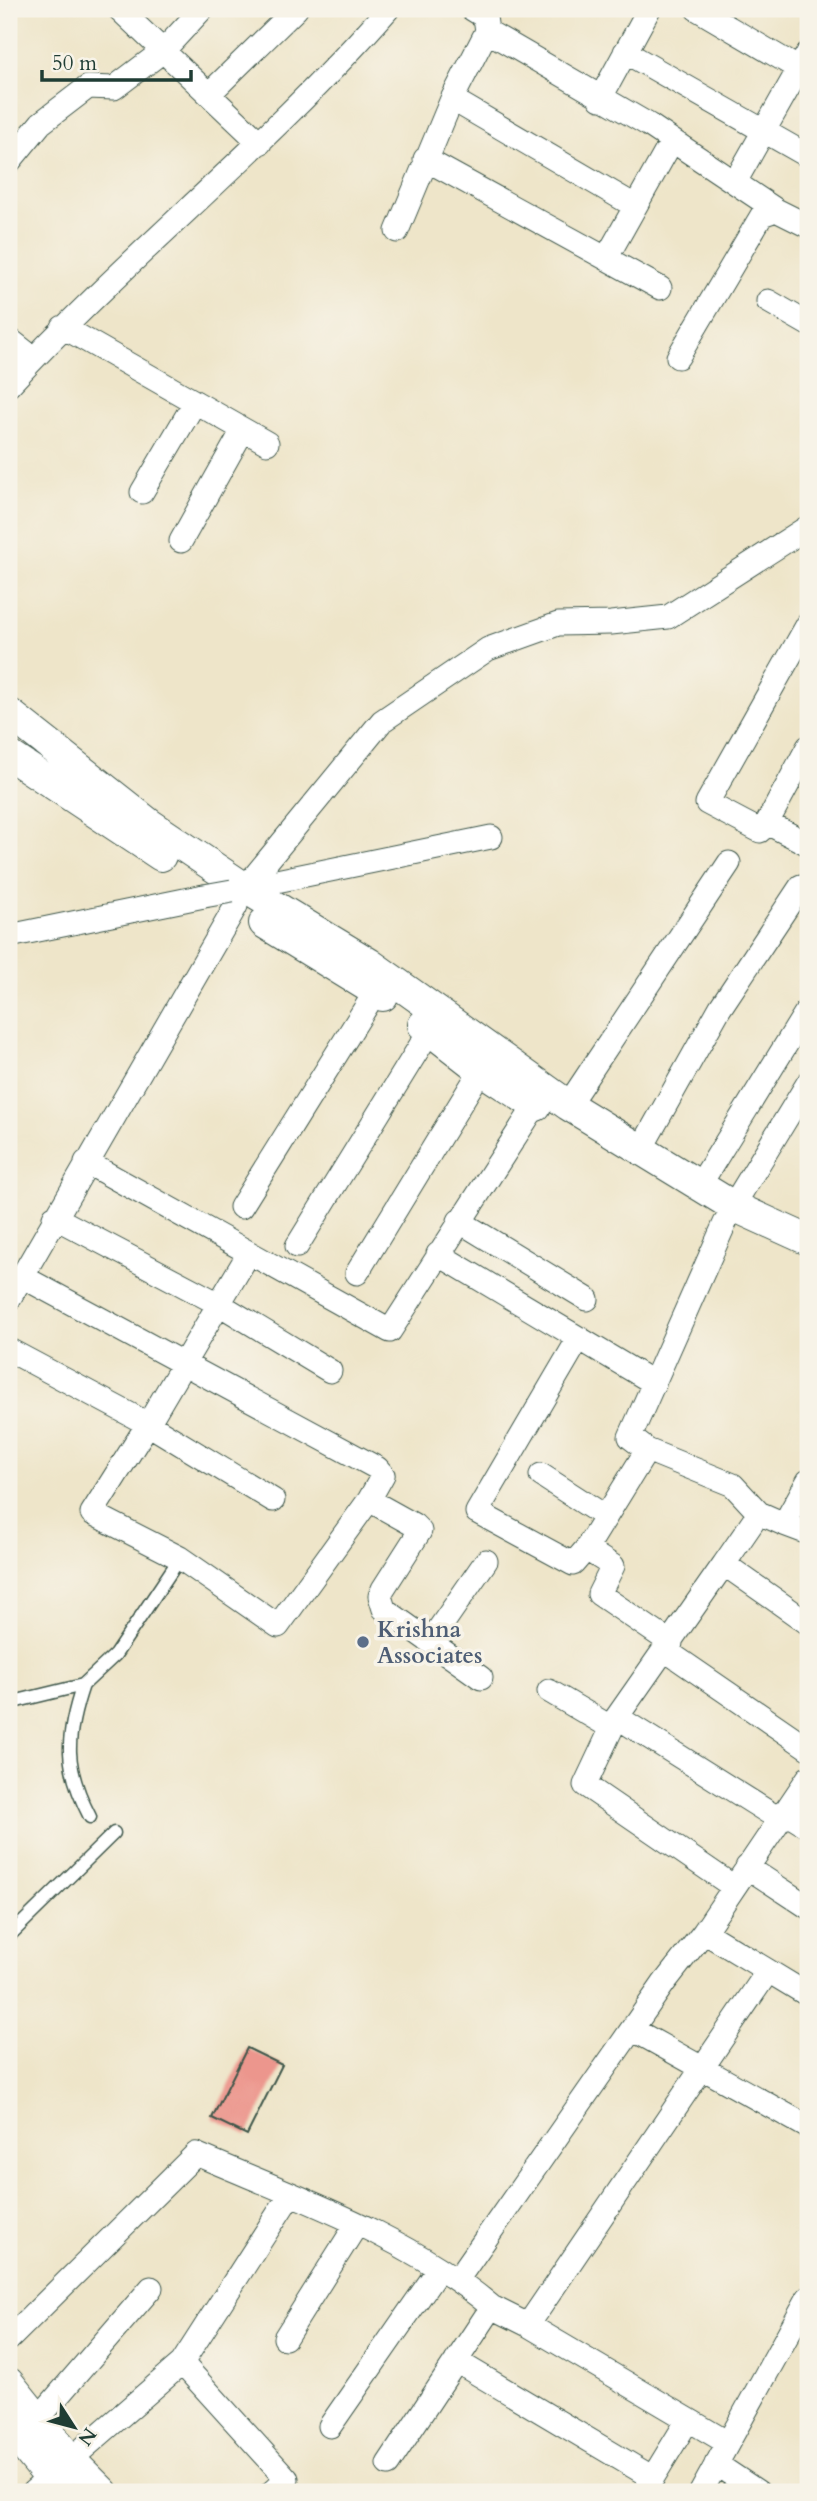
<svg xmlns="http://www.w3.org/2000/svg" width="817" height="2501" viewBox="0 0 817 2501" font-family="Cardo,serif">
  <rect width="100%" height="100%" fill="#f7f3e8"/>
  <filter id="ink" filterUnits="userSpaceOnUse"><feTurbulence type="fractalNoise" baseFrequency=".0143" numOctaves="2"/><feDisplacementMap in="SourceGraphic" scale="14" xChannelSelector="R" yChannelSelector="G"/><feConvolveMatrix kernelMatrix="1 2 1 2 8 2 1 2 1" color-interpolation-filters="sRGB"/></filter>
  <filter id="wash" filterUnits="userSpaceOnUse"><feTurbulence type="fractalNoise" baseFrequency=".00686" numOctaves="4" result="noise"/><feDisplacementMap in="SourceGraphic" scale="28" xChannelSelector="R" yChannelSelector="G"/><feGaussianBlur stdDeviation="1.57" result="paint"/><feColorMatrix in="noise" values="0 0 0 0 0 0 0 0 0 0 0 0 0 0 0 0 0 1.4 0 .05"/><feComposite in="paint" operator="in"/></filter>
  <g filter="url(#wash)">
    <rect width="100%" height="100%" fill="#eee5c9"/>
    <g id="blocks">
      <!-- building -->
      <path fill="#ec968d" d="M 247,2048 L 282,2065 L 247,2135 L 212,2118 Z"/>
    </g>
  </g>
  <g filter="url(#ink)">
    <use href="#blocks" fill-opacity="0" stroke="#3e564a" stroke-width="2"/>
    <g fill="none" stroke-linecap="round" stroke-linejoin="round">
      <defs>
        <path id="service" d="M 83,1685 C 65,1738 64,1767 90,1817
          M 9,1703 L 83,1685 L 115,1655 L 180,1558
          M 9,1936 L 114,1833"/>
        <path id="minor" d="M 119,9 L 260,143
          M 472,9 L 485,17 L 487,31
          M 697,9 L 808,74
          M 625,52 L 808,156
          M 209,94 L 296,9
          M 452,99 L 635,206
          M 600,99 L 649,9
          M 425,159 L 660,288
          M 9,162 L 41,123 L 88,87 L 114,88 L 163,51 L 202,9
          M 735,182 L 808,53
          M 397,231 L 452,99 L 487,31 L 649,125 L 776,210 L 808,226
          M 607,257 L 672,141
          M 768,301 L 808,324
          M 63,327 L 267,443
          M 9,339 L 33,358
          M 678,357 L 762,215 L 776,210
          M 9,385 C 130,254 271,143 388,9
          M 142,492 L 195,402
          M 181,541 L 243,430
          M 808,747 L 767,823 L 808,844
          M 767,823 L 760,831 L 707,803 L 808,624
          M 242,888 L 491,837
          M 245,888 L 382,721 L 488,649 L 558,624 L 611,623 L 668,617 L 808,527
          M 9,936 L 204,896
          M 568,1105 L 729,863
          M 641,1149 L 720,1008 L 801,886
          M 86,1162 L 390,1331 L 535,1106
          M 699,1186 L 808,1009
          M 733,1206 L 808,1083
          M 241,1207 L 376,991
          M 54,1217 L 219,1304 L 330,1371
          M 459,1221 L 587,1299
          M 297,1246 L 430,1030
          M 438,1254 L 654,1383
          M 357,1273 L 481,1070
          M 21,1276 L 377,1468 L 383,1475 L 369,1500 L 278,1626 L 180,1558 L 92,1513 L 148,1424 L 273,1500
          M 9,1299 L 236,906
          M 579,1338 L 477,1512 L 573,1564 L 586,1549
          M 9,1350 L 148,1424 L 249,1253
          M 647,1450 L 733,1485 L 759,1513
          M 541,1475 L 606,1517
          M 369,1500 L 414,1525 L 420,1531 L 383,1589 L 380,1596 L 384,1609 L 481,1678
          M 784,1524 L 808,1533
          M 724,1564 L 759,1513 L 784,1524 L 808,1481
          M 430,1642 L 486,1561
          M 671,1643 L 599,1594 L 613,1566 L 586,1549 L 647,1450 L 630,1437 L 725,1223
          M 665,1650 L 808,1748
          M 549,1691 L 612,1728
          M 617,1717 L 585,1785 L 734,1887
          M 784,1812 L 808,1827
          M 779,1819 L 617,1717 L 724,1564 L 808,1623
          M 747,1867 L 808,1907
          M 704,1932 L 808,1778
          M 632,2029 L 808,2127
          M 457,2280 L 664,1983 L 704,1932 L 808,1995
          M 528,2325 L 768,1971
          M 285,2338 L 357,2224
          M 9,2339 L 196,2154 C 296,2197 408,2236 492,2307
          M 456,2361 L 653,2478
          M 182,2363 L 287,2479 L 272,2492
          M 37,2420 L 151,2288
          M 330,2426 L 439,2269
          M 388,2464 L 492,2307 L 528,2325 L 728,2443
          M 716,2464 L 758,2492
          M 33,2492 L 182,2363 L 290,2195
          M 644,2492 L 688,2420
          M 701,2492 L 808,2298"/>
        <path id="tertiary" d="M 9,713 L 150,824 L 245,888 L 369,963 L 568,1105 L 733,1206 L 808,1240
          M 9,755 L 161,856
          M 264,923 L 383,996
          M 423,1025 L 481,1070 L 536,1106
          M 9,2383 L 70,2459 L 103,2492
          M 9,2428 L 61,2492"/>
      </defs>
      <!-- service casing -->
      <use href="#service" stroke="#3e564a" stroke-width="15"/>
      <!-- minor casing -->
      <use href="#minor" stroke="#3e564a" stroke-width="25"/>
      <!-- tertiary casing -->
      <use href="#tertiary" stroke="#3e564a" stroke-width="32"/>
      <!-- service -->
      <use href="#service" stroke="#fff" stroke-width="12"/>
      <!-- minor -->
      <use href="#minor" stroke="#fff" stroke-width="23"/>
      <!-- tertiary -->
      <use href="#tertiary" stroke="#fff" stroke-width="30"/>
      <defs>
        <path id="minor-bridge" d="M 204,896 L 232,891"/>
      </defs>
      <!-- minor-bridge casing -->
      <use href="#minor-bridge" stroke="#3e564a" stroke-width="25" stroke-linecap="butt"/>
      <!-- minor-bridge -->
      <use href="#minor-bridge" stroke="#fff" stroke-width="23"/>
    </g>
  </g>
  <!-- markers -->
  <circle fill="#5c6f8a" stroke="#f7f3e8" stroke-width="2.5" cx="363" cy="1642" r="7"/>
  <g text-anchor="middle" stroke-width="7" stroke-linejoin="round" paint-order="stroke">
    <!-- service labels -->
    <g font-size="23" font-weight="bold" fill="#4e5e75" stroke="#f7f3e8" text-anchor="start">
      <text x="377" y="1637">Krishna<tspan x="377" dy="26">Associates</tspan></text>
    </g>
  </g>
  <!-- margin -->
  <rect width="817" height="2501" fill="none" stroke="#f7f3e8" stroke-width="35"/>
  <!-- north arrow -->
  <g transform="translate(74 2427) rotate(126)" stroke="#f7f3e8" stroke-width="5" paint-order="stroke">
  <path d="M0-5L12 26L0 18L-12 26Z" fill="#1f3d34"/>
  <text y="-10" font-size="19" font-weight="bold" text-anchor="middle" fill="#1f3d34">N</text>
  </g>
  <!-- scale -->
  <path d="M42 70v10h149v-10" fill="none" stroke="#1f3d34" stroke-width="3.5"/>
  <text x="52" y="70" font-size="21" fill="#1f3d34" stroke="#f7f3e8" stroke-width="5" paint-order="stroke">50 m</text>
</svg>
